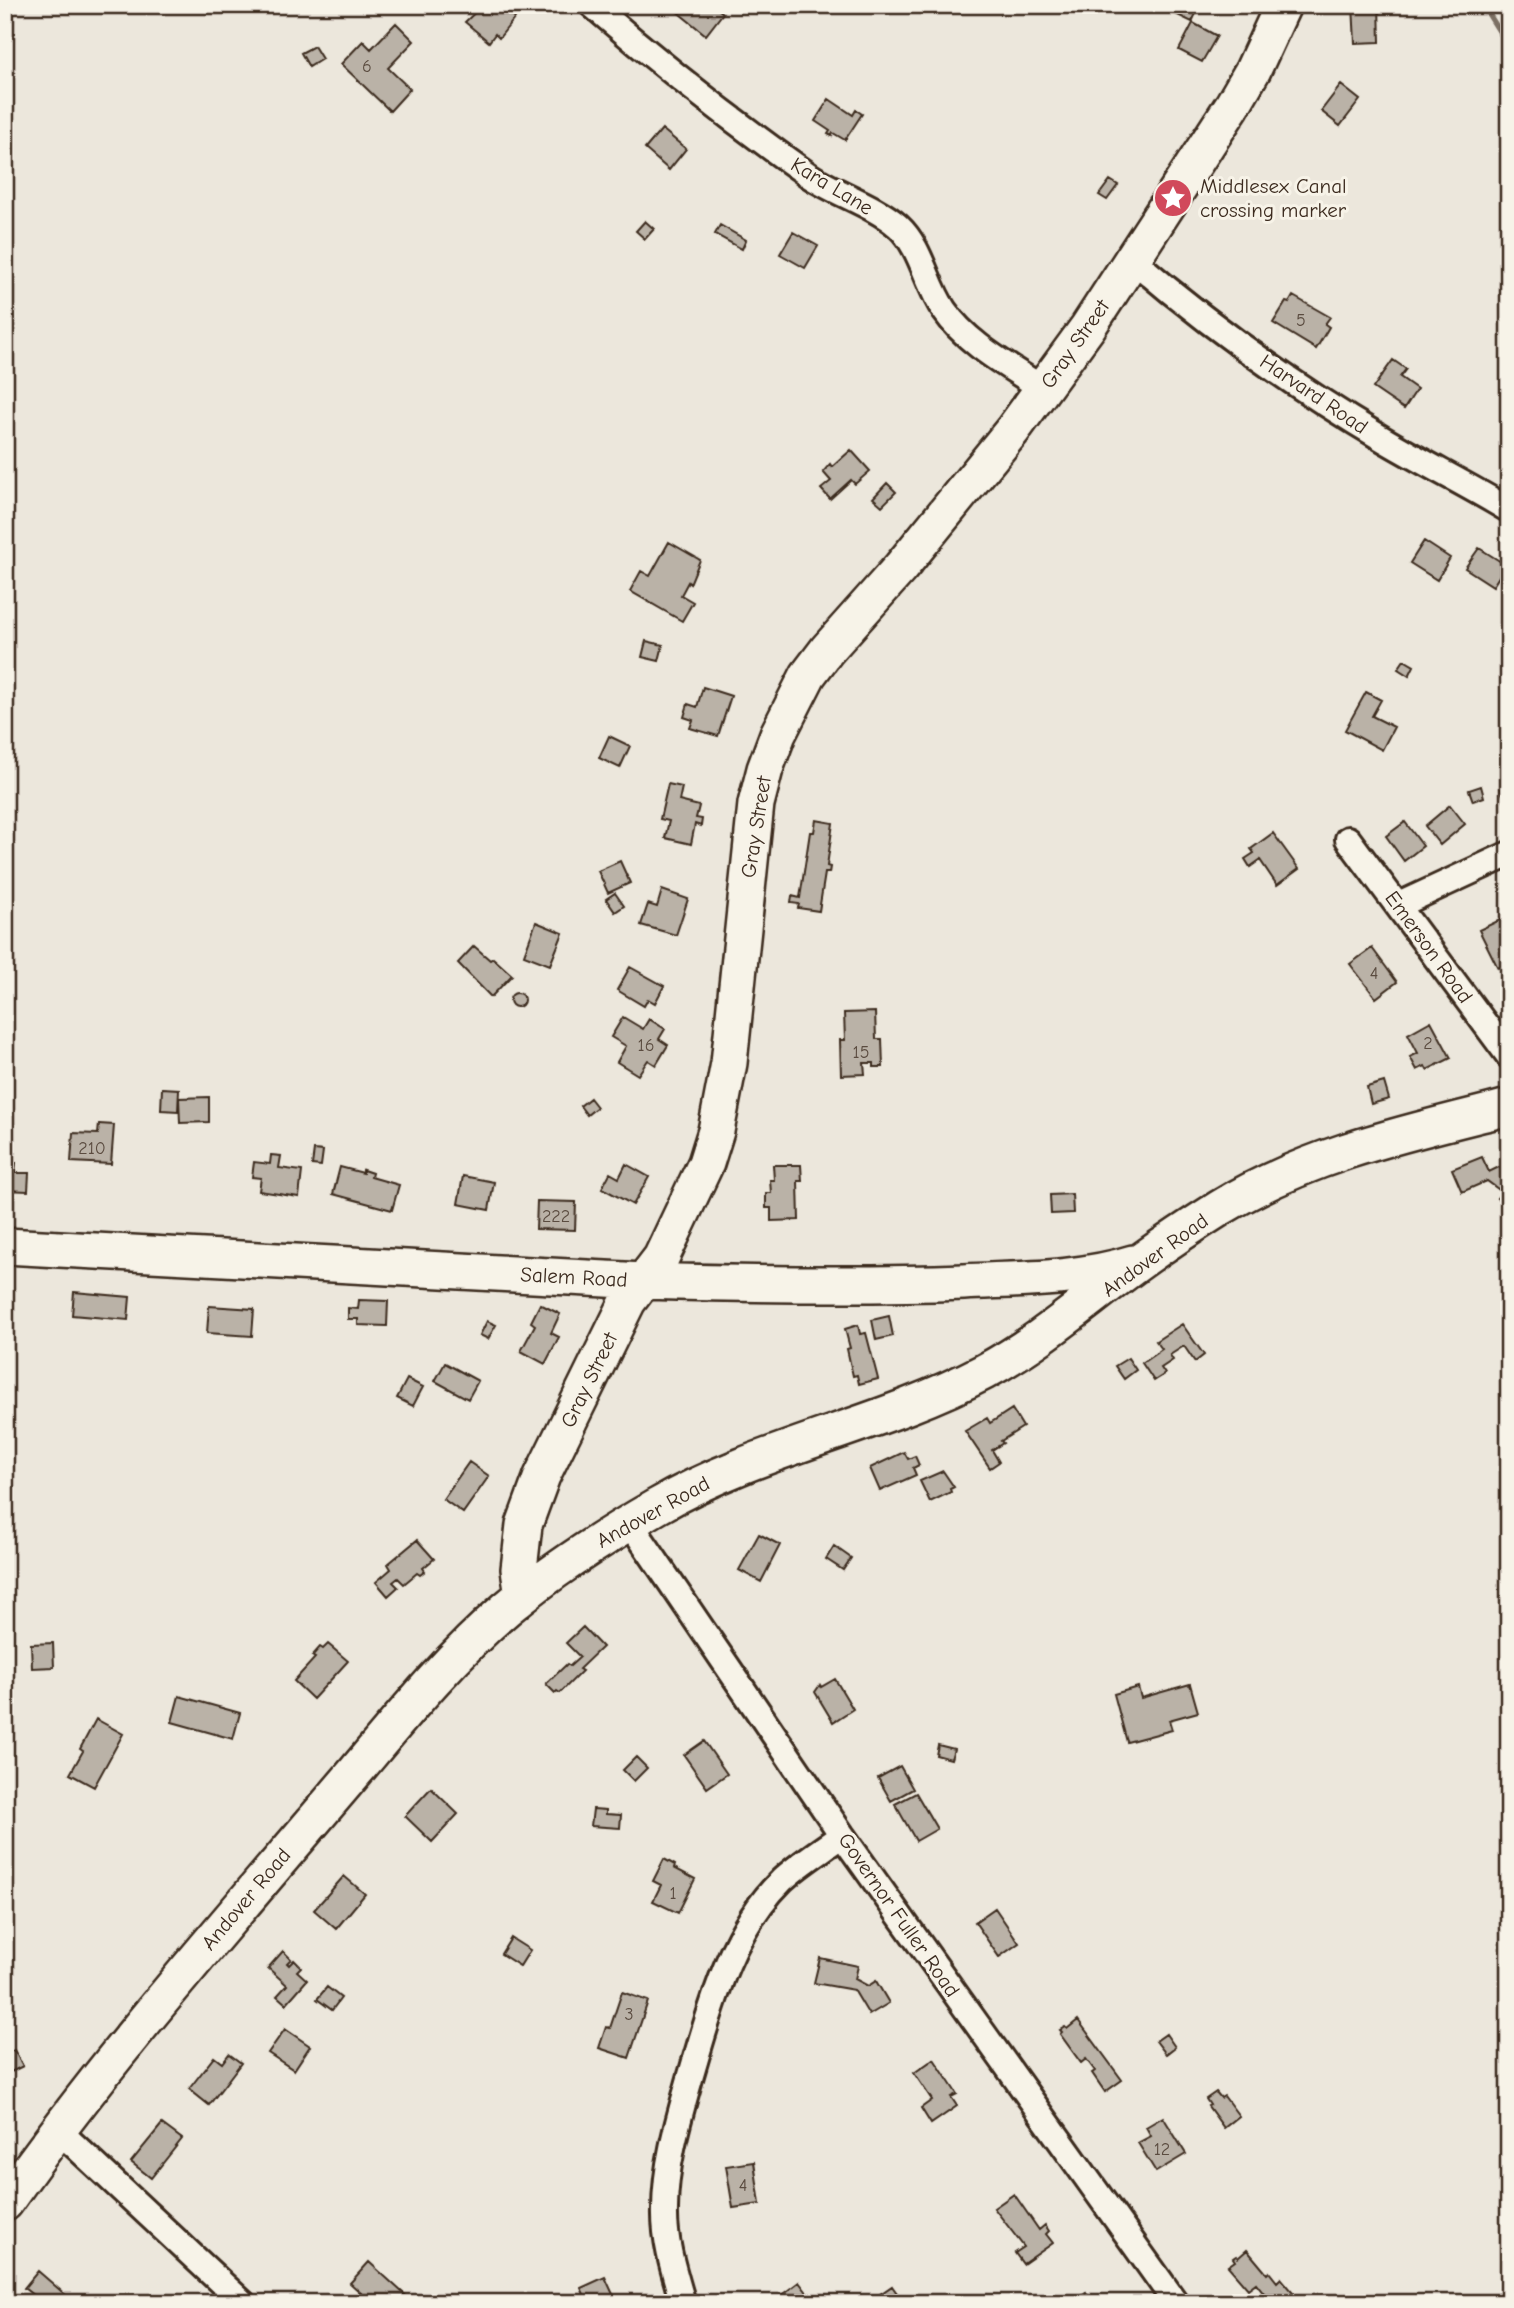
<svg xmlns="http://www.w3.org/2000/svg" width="1514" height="2308" viewBox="0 0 1514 2308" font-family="'Comic Neue',sans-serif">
  <rect width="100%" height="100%" fill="#ece7dc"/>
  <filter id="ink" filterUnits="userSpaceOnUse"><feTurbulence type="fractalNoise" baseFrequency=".0143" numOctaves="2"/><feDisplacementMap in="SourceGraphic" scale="14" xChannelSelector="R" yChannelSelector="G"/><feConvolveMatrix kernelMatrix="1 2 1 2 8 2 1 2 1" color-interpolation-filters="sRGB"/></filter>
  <g filter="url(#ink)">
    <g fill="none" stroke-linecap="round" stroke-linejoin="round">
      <!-- stream -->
      <path stroke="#7c7064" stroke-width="6" d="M 1483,5 L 1503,37 L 1509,40"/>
    </g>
    <!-- building -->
    <path fill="#bab2a7" stroke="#3b2a1e" stroke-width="2" d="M 483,5 L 500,5 L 515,18 L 499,38 L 495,34 L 489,42 L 465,22 Z
      M 713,5 L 723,13 L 706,35 L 670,6 Z
      M 1165,5 L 1200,5 L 1192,22 L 1163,8 Z
      M 1353,5 L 1379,5 L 1380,42 L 1355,43 Z
      M 396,23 L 414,41 L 388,68 L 410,89 L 390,111 L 341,64 L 363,41 L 371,49 Z
      M 1193,23 L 1217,36 L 1202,62 L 1179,50 Z
      M 314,46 L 322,59 L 309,67 L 301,53 Z
      M 1341,85 L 1360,100 L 1340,126 L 1321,111 Z
      M 829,99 L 853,115 L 856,110 L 862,114 L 845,140 L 833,133 L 832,136 L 828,134 L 830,131 L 815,121 Z
      M 662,129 L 686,149 L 669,170 L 645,149 Z
      M 1110,180 L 1118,185 L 1107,200 L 1099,195 Z
      M 645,221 L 654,229 L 645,239 L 636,231 Z
      M 720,225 L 746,240 L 742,249 L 715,234 Z
      M 793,232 L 818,246 L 805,268 L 780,254 Z
      M 1293,296 L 1330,317 L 1325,324 L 1329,327 L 1316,349 L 1273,323 L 1286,302 L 1289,303 Z
      M 1393,360 L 1406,369 L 1400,377 L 1417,389 L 1404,409 L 1373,388 Z
      M 851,450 L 870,471 L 855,484 L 851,480 L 830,499 L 821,489 L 831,481 L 823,472 L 830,464 L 832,467 Z
      M 887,483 L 896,492 L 882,506 L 873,498 Z
      M 1424,541 L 1450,558 L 1437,580 L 1410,563 Z
      M 669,542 L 700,560 L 690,584 L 688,582 L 681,595 L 693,602 L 682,621 L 630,591 L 641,571 L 650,576 Z
      M 1479,548 L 1506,565 L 1493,586 L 1465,568 Z
      M 646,641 L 663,645 L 659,661 L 642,657 Z
      M 1404,660 L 1414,666 L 1409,676 L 1398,669 Z
      M 703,687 L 731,696 L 718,736 L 690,728 L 693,720 L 684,717 L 688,704 L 697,707 Z
      M 1366,692 L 1381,700 L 1372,716 L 1394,727 L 1382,750 L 1345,730 Z
      M 609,736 L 630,746 L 620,768 L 599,758 Z
      M 668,784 L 682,787 L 679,801 L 699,806 L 696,818 L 702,819 L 701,826 L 695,824 L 691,844 L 665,838 L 669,821 L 660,819 Z
      M 1481,786 L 1484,797 L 1473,801 L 1469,790 Z
      M 1509,787 L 1509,815 L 1501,789 Z
      M 1450,805 L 1465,824 L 1440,845 L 1425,826 Z
      M 816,820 L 833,823 L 827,866 L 830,867 L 829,873 L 825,873 L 819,911 L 798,908 L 799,904 L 791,903 L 792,896 L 800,898 L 810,832 L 814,832 Z
      M 1405,822 L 1423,846 L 1404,861 L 1386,836 Z
      M 1273,833 L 1299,869 L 1277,885 L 1260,860 L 1250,867 L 1245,859 L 1254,853 L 1251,849 Z
      M 620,861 L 630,883 L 608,893 L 598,871 Z
      M 662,890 L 688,899 L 676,935 L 641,925 L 648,904 L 657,907 Z
      M 615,893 L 624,906 L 615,912 L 606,899 Z
      M 1504,918 L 1509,928 L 1509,963 L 1498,968 L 1479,930 Z
      M 536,922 L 563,933 L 550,965 L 524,955 Z
      M 474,946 L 490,960 L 493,958 L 512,975 L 491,997 L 458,963 Z
      M 1372,948 L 1397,982 L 1376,998 L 1350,964 Z
      M 630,967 L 664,986 L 655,1003 L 648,999 L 644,1006 L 617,990 Z
      M510 1000a7 7 0 1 1 14 0a7 7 0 1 1-14 0Z
      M 875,1012 L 876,1039 L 882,1039 L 883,1067 L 874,1067 L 874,1063 L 864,1063 L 865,1074 L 841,1075 L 840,1040 L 845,1040 L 844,1013 Z
      M 623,1017 L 643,1029 L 649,1019 L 665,1029 L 659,1039 L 668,1045 L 656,1065 L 648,1060 L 638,1075 L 617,1062 L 626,1046 L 611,1037 Z
      M 1431,1021 L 1451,1058 L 1427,1070 L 1425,1066 L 1417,1070 L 1410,1057 L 1418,1053 L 1408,1034 Z
      M 1384,1082 L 1389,1099 L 1371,1104 L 1367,1087 Z
      M 162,1088 L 179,1089 L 178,1111 L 161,1110 Z
      M 209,1097 L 209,1122 L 180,1123 L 179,1098 Z
      M 590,1098 L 597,1107 L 587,1115 L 580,1106 Z
      M 99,1124 L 114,1125 L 111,1164 L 71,1162 L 73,1133 L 98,1134 Z
      M 314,1150 L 323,1151 L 321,1166 L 312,1165 Z
      M 271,1155 L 281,1156 L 279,1168 L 302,1171 L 299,1197 L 259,1191 L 261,1178 L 252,1177 L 254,1162 L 270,1164 Z
      M 1482,1157 L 1489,1172 L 1499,1167 L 1509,1175 L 1509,1207 L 1497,1198 L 1502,1192 L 1487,1181 L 1462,1192 L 1452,1169 Z
      M 5,1163 L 16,1163 L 15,1173 L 29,1173 L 28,1191 L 5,1190 Z
      M 626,1164 L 649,1177 L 633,1205 L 602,1188 L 610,1173 L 619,1178 Z
      M 773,1165 L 801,1165 L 802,1181 L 798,1181 L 799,1220 L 771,1221 L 771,1208 L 766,1208 L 766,1193 L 771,1193 L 770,1180 L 774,1180 Z
      M 340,1167 L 363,1173 L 363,1170 L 372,1173 L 371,1177 L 399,1185 L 392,1210 L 333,1194 Z
      M 463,1176 L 494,1182 L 489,1210 L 458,1204 Z
      M 1072,1194 L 1073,1213 L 1051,1214 L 1050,1195 Z
      M 537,1201 L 576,1202 L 575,1230 L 536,1229 Z
      M 74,1292 L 130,1297 L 128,1320 L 72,1315 Z
      M 359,1300 L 388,1301 L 387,1326 L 358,1325 L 358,1319 L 348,1319 L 348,1308 L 358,1309 Z
      M 540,1304 L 560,1314 L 551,1333 L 559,1337 L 545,1364 L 521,1351 L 535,1325 L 531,1322 Z
      M 209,1306 L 254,1309 L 252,1336 L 207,1333 Z
      M 889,1316 L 893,1336 L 876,1340 L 872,1320 Z
      M 487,1321 L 496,1325 L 488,1339 L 480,1335 Z
      M 1182,1324 L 1204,1355 L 1195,1362 L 1184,1346 L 1170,1355 L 1173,1360 L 1161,1368 L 1165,1374 L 1154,1381 L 1142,1363 L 1162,1349 L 1156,1341 Z
      M 858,1325 L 860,1334 L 866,1333 L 878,1379 L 859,1384 L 857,1375 L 853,1376 L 847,1349 L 850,1348 L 845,1329 Z
      M 1128,1358 L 1136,1370 L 1124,1379 L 1115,1366 Z
      M 445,1363 L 478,1381 L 468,1399 L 435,1381 Z
      M 407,1379 L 423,1387 L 413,1406 L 397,1398 Z
      M 1012,1409 L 1023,1427 L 1001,1441 L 1003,1443 L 992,1450 L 999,1462 L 990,1468 L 965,1431 L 987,1418 L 990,1423 Z
      M 904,1452 L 908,1459 L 915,1456 L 919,1465 L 913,1468 L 916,1475 L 880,1491 L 870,1468 Z
      M 469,1462 L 489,1476 L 463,1513 L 443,1499 Z
      M 943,1471 L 954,1487 L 950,1489 L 951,1492 L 930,1502 L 920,1481 Z
      M 759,1534 L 780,1545 L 761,1582 L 739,1570 Z
      M 417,1540 L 434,1559 L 423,1568 L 425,1571 L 420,1575 L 417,1573 L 404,1584 L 398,1578 L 393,1582 L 398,1587 L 388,1596 L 376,1582 L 391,1569 L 388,1564 Z
      M 834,1546 L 851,1558 L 843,1570 L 826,1559 Z
      M 583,1627 L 602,1647 L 579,1669 L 582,1671 L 560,1693 L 557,1691 L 555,1693 L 546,1684 L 567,1664 L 570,1666 L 580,1657 L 566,1643 Z
      M 53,1643 L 54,1667 L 32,1668 L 31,1644 Z
      M 328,1644 L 348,1661 L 313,1699 L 294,1681 L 315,1658 L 312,1656 L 320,1647 L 323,1649 Z
      M 835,1679 L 853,1709 L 833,1722 L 815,1692 L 820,1685 L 821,1687 Z
      M 1190,1684 L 1198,1712 L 1169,1720 L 1172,1730 L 1127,1742 L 1114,1694 L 1138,1687 L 1141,1698 Z
      M 179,1696 L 240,1713 L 233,1739 L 172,1722 Z
      M 96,1719 L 123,1734 L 94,1787 L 70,1774 L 83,1751 L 80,1749 Z
      M 704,1741 L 727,1774 L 707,1788 L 684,1755 Z
      M 938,1745 L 954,1749 L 951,1759 L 936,1755 Z
      M 636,1757 L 647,1768 L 634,1781 L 623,1770 Z
      M 900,1766 L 913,1789 L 891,1801 L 878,1778 Z
      M 431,1788 L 458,1814 L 432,1842 L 405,1816 Z
      M 916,1793 L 937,1829 L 916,1841 L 895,1804 Z
      M 593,1809 L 606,1810 L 606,1814 L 621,1815 L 620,1828 L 591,1826 Z
      M 664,1859 L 675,1865 L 674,1868 L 695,1879 L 678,1913 L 653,1901 L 661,1885 L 653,1881 Z
      M 344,1876 L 365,1894 L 336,1929 L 314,1910 Z
      M 995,1908 L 1019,1943 L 999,1957 L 975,1922 Z
      M 511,1938 L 530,1950 L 520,1966 L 501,1954 Z
      M 283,1951 L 291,1959 L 287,1963 L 289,1965 L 294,1960 L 301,1967 L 297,1971 L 307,1980 L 286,2004 L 277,1996 L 287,1985 L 268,1968 Z
      M 820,1958 L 858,1966 L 855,1979 L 868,1986 L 876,1981 L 889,2003 L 869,2015 L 854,1990 L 814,1983 Z
      M 327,1987 L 341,1998 L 332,2010 L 317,1999 Z
      M 622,1992 L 648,2001 L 629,2058 L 599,2048 L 606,2027 L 610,2028 Z
      M 1078,2020 L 1122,2080 L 1105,2092 L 1092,2073 L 1095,2071 L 1086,2059 L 1081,2063 L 1060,2034 L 1062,2032 L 1060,2030 L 1065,2027 L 1067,2029 Z
      M 285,2029 L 310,2046 L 294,2070 L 268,2053 Z
      M 1166,2034 L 1175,2047 L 1166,2054 L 1156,2041 Z
      M 14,2050 L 23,2066 L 5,2075 L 5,2055 Z
      M 229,2054 L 241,2063 L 209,2105 L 189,2089 L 214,2057 L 222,2063 Z
      M 934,2059 L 957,2094 L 951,2097 L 957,2106 L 931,2124 L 921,2108 L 932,2100 L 914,2073 Z
      M 1216,2092 L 1221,2098 L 1224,2096 L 1239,2116 L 1224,2128 L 1208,2106 L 1210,2105 L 1206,2099 Z
      M 1163,2117 L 1186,2154 L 1156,2172 L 1138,2143 L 1151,2136 L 1146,2127 Z
      M 162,2124 L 182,2139 L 151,2178 L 131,2162 Z
      M 754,2162 L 760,2204 L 733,2208 L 726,2166 Z
      M 1014,2194 L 1039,2230 L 1045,2225 L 1049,2231 L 1046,2234 L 1053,2243 L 1023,2264 L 1015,2253 L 1024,2247 L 994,2208 Z
      M 1247,2250 L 1267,2274 L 1269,2272 L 1277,2282 L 1281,2278 L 1298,2298 L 1293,2303 L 1272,2303 L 1256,2283 L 1248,2289 L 1228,2266 L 1235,2261 L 1233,2258 L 1236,2256 L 1238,2258 Z
      M 369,2262 L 414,2303 L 367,2303 L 359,2295 L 361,2293 L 350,2283 Z
      M 38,2271 L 75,2303 L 43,2303 L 24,2288 Z
      M 605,2277 L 617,2303 L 588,2303 L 581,2288 Z
      M 799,2282 L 815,2303 L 771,2303 Z
      M 892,2286 L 899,2296 L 888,2303 L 867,2303 Z
      M 1086,2292 L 1093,2303 L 1070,2303 Z"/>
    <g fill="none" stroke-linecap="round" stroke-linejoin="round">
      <defs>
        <path id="minor" d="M 592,5 C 661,65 735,123 810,176 C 837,194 874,205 898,226 C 922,248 926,284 944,310 C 968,345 1009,366 1043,389
          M 1133,260 C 1211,327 1295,387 1383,439 C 1425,464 1468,485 1509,510
          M 1348,839 L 1509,1056
          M 1399,905 L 1509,854
          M 630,1523 L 842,1835 L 1176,2303
          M 58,2130 L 243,2303
          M 683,2303 C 674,2272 664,2241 665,2209 C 665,2164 679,2118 691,2075 C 711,2007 730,1931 782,1880 C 800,1863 822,1850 842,1835"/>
        <path id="secondary" d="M 5,1246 L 643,1281 C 750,1284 857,1286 964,1282 C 1020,1279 1079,1280 1133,1263
          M 523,1595 L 519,1569 L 524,1525 L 542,1476 L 628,1301 L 661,1258 L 706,1163 L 716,1131 L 729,1063 L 756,804 L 765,769 L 778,734 L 808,675 L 827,650 L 901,567 L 1012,431 L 1088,327 L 1232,106 L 1253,70 L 1283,5
          M 5,2203 C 88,2085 182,1975 275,1866 C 302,1834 329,1803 356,1771 C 403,1715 450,1657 506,1609 C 552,1570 604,1537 656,1507 C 759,1447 879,1427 984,1372 C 1042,1341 1088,1299 1141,1261 C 1166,1243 1193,1225 1220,1208 C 1308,1154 1410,1132 1509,1107"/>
      </defs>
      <!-- minor casing -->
      <use href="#minor" stroke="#3b2a1e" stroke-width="30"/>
      <!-- secondary casing -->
      <use href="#secondary" stroke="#3b2a1e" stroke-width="40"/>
      <!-- minor -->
      <use href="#minor" stroke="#f7f3e8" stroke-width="24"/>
      <!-- secondary -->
      <use href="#secondary" stroke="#f7f3e8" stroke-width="35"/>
    </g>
  </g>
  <!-- icons -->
  <defs>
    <symbol id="sight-disc" viewBox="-11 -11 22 22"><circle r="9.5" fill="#d1495b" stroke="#f7f3e8"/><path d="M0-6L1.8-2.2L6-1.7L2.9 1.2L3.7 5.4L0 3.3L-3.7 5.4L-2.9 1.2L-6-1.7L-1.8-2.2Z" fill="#fff"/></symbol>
  </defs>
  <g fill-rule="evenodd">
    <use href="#sight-disc" x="1151" y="176" width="44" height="44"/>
  </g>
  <g text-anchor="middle" stroke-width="6" stroke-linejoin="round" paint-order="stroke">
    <!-- number labels -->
    <g font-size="18" fill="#5b4c40">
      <text x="367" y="72">6</text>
      <text x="1301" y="326">5</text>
      <text x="1374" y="979">4</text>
      <text x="1428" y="1049">2</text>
      <text x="646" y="1051">16</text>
      <text x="861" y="1058">15</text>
      <text x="92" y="1154">210</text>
      <text x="556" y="1222">222</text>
      <text x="673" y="1899">1</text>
      <text x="629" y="2020">3</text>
      <text x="1162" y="2155">12</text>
      <text x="743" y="2191">4</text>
    </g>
    <!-- street labels -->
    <g font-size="21" fill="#3b2a1e" stroke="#f7f3e8">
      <text transform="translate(832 186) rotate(31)" y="7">Kara Lane</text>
      <text transform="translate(1075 344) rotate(-55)" y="7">Gray Street</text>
      <text transform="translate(1314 394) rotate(34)" y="7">Harvard Road</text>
      <text transform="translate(756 827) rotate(-81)" y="7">Gray Street</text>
      <text transform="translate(1429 947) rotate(54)" y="7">Emerson Road</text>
      <text transform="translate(1155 1255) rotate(-36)" y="7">Andover Road</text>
      <text transform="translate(574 1277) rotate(3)" y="7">Salem Road</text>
      <text transform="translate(589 1380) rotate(-64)" y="7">Gray Street</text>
      <text transform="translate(653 1512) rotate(-29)" y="7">Andover Road</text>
      <text transform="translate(246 1899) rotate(-50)" y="7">Andover Road</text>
      <text transform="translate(899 1915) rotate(55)" y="7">Governor Fuller Road</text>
    </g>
    <!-- poi labels -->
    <g font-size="21" fill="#3b2a1e" stroke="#f7f3e8" text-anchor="start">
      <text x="1200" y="193">Middlesex Canal<tspan x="1200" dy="24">crossing marker</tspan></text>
    </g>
  </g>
  <!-- margin -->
  <rect width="1514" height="2308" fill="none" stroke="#f7f3e8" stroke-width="28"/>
  <rect x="14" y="14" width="1486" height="2280" fill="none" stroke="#3b2a1e" stroke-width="2.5" filter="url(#ink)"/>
</svg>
